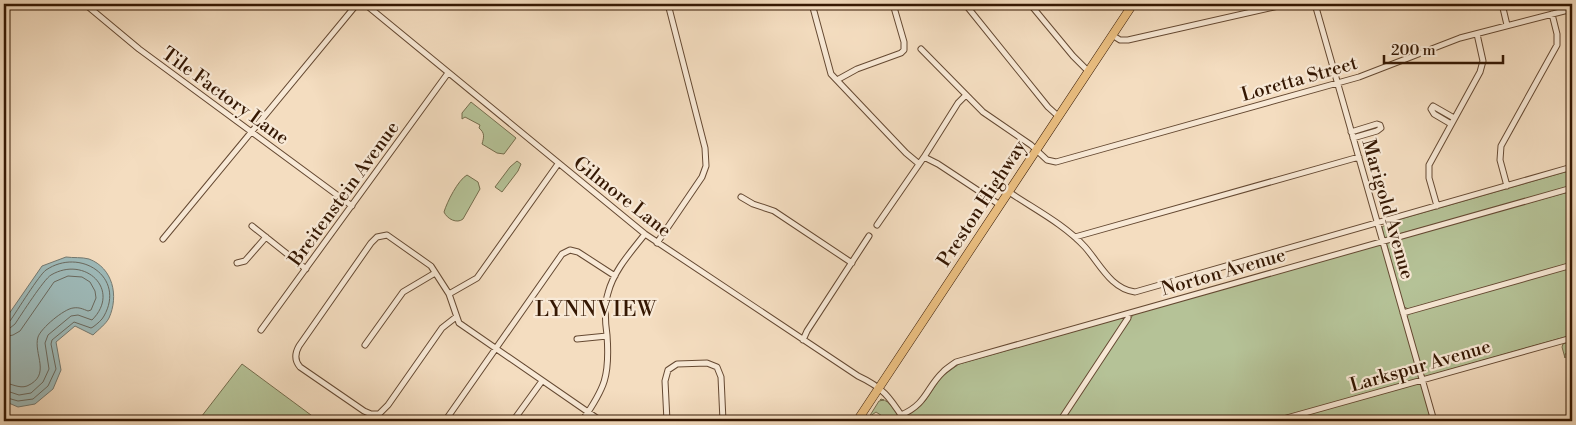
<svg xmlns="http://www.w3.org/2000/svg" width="1576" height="425" viewBox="0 0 1576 425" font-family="'Libre Bodoni',serif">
  <rect width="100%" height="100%" fill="#f4ddc0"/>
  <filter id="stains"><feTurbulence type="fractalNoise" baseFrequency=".004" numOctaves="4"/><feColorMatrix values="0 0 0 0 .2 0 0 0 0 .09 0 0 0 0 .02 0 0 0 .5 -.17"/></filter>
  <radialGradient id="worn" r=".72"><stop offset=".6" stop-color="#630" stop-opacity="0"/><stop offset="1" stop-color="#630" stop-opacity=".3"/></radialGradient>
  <!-- green -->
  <path fill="#b5c297" stroke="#756d4d" d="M 471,102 L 516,138 L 504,154 L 497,153 L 482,144 C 484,137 485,133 479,128 L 480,125 L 465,117 L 462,119 L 462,113 Z
    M 517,161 L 521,164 L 518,171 L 502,192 L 495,187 L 510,167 Z
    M 1572,170 L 1572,187 L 1384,238 L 1382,227 L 1390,222 Z
    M 467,175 L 478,182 L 480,189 L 463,219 C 457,224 447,219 444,212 C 447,202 458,180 467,175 Z
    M 1572,191 L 1572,263 L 1408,309 L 1403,306 L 1386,242 Z
    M 1381,243 L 1420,376 L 1419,379 L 1271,421 L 1062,421 L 1129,320 L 1134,314 Z
    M 1572,267 L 1572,335 L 1424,377 L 1423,376 L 1407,317 L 1409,313 Z
    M 1124,317 L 1125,319 L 1058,421 L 908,421 L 907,419 L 908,415 L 925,401 L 941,377 L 959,364 Z
    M 1572,340 L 1572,352 L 1565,354 L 1565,358 L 1562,347 L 1563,344 Z
    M 242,364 L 319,421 L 198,421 Z
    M 1419,383 L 1422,385 L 1433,421 L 1284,421 Z
    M 881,399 C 891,401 896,413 901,421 L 890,421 L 876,412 L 869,417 L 879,401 L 884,400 L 880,400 Z"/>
  <!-- water -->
  <path fill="#9ebab9" stroke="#747970" d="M 66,257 C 73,258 82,257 89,259 C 113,268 119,296 109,318 C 106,324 98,330 93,335 L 75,326 L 56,342 L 61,370 L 53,389 L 35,404 L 18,407 L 4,401 L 4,321 L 42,266 Z"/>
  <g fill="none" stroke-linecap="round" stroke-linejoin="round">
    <!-- shore -->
    <path stroke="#6a695e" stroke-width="1" d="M 4,323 L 10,321 C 17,311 39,275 46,270 C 80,247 126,277 104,316 C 102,320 97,324 93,327 L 91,328 L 74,322 L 52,340 L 51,344 L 56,369 L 48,386 L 33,399 L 18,401 L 4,397
      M 4,329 L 10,328 L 15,324 C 21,315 44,279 51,275 C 85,255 122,290 92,320 L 78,315 L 71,316 L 48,335 L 45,343 L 49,369 L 43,382 L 31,393 L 19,395 L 4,390
      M 4,337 L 13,335 L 20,331 L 54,282 L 68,276 L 82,277 L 90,282 L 95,291 L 96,298 L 91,310 L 88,311 C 83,309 79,307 73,308 C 64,309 41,328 38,337 C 33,354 52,375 27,386 C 19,389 11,383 4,383"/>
    <defs>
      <path id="minor" d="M 85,4 L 139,49 L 352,206
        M 365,4 L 645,234 L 858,376 C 884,388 890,398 905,421
        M 812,4 L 831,74 L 906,153 L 918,163
        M 965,4 L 1048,107 L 1058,116
        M 1030,4 L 1073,56 L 1088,71
        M 1315,4 L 1434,421
        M 1502,4 L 1507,25
        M 1112,35 L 1120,40 L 1128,40 L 1287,4
        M 921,49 L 983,112 L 1031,145 L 1047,160 L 1056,162 L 1359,77 L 1460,38 L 1572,9
        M 837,80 L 857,69 L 901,53 L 904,50 L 904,42 L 893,4
        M 1451,124 L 1434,114 L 1431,109 L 1433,106 L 1454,118
        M 1351,132 L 1377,124 L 1380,125 L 1381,128 L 1377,131 L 1353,138
        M 924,157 L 938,164 L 1000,205
        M 1507,186 L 1500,160 L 1501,146 L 1557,45 L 1557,34 L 1552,14
        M 1009,192 C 1034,209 1064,224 1085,247 C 1100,264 1111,289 1135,292 L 1572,167
        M 741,197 L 753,204 L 774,211 L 852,263
        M 1437,206 L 1429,178 L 1429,165 L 1480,72 L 1483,61 L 1477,34
        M 877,225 L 924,157 L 958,103 L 966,95
        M 252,226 L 306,269
        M 1075,237 L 1359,157
        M 163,239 L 357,4
        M 657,243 L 702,177 L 706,166 L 705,148 L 668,4
        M 237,263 L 245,261 L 266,237
        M 449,294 L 477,278 L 558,164
        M 1403,313 L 1572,265
        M 456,317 L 442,328 L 388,405 L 379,414 L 371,414 L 364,411 L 300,367 C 294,360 295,353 299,346 L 371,243 L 377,237 L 387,235 L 431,266 L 449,294 L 459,323 L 601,421
        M 261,330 L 448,73
        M 577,339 L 607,336
        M 803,340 L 807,331 L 869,236
        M 365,345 L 403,292 L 435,273
        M 901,415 C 927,404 926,388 943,372 C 947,368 952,365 956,362 L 1572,188
        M 445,421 L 562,254 L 570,250 L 578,252 L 615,276
        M 513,421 L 542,381
        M 582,421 C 605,388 610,376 607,335 C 605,321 604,306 608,293 C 614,270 631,252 645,234
        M 667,421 L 665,381 L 668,370 L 677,364 L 707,363 L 717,367 L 721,377 L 723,421
        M 1060,421 L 1128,318 L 1128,314
        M 1276,421 L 1572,338"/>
      <path id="primary" d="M 857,421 L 1133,4"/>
    </defs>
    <!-- minor casing -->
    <use href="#minor" stroke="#654932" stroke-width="7"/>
    <!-- primary casing -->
    <use href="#primary" stroke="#351803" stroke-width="9"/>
    <!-- minor -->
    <use href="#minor" stroke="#f8e9d6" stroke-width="5"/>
    <!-- primary -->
    <use href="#primary" stroke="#eabe80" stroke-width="8"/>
  </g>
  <g text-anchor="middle" stroke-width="4.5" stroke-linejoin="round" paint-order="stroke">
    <!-- street labels -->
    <g font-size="19" fill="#351803" stroke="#f8e9d6">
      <text transform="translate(1299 78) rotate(-16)" y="7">Loretta Street</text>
      <text transform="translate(226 95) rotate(36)" y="7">Tile Factory Lane</text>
      <text transform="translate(343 193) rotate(-54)" y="7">Breitenstein Avenue</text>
      <text transform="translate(623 196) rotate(38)" y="7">Gilmore Lane</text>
      <text transform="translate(981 203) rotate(-57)" y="7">Preston Highway</text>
      <text transform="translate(1389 209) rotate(74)" y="7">Marigold Avenue</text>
      <text transform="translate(1223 271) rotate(-16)" y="7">Norton Avenue</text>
      <text transform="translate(1420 365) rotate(-16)" y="7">Larkspur Avenue</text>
    </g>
    <!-- quarter labels -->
    <g font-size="21" letter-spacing="1" fill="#351803" stroke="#f8e9d6">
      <text x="596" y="316">LYNNVIEW</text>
    </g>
  </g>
  <!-- margin -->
  <rect width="1576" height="425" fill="none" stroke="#f4ddc0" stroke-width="20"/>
  <rect x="5" y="5" width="1566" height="415" fill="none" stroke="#351803" stroke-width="2.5"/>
  <rect x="10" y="10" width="1556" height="405" fill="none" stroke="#351803"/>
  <!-- scale -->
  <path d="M1384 55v8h119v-8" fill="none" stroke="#351803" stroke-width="2.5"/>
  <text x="1391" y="55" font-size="15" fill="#351803" stroke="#f8e9d6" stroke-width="4" paint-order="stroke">200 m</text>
  <rect width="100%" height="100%" filter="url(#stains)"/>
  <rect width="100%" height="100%" fill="url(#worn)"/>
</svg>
